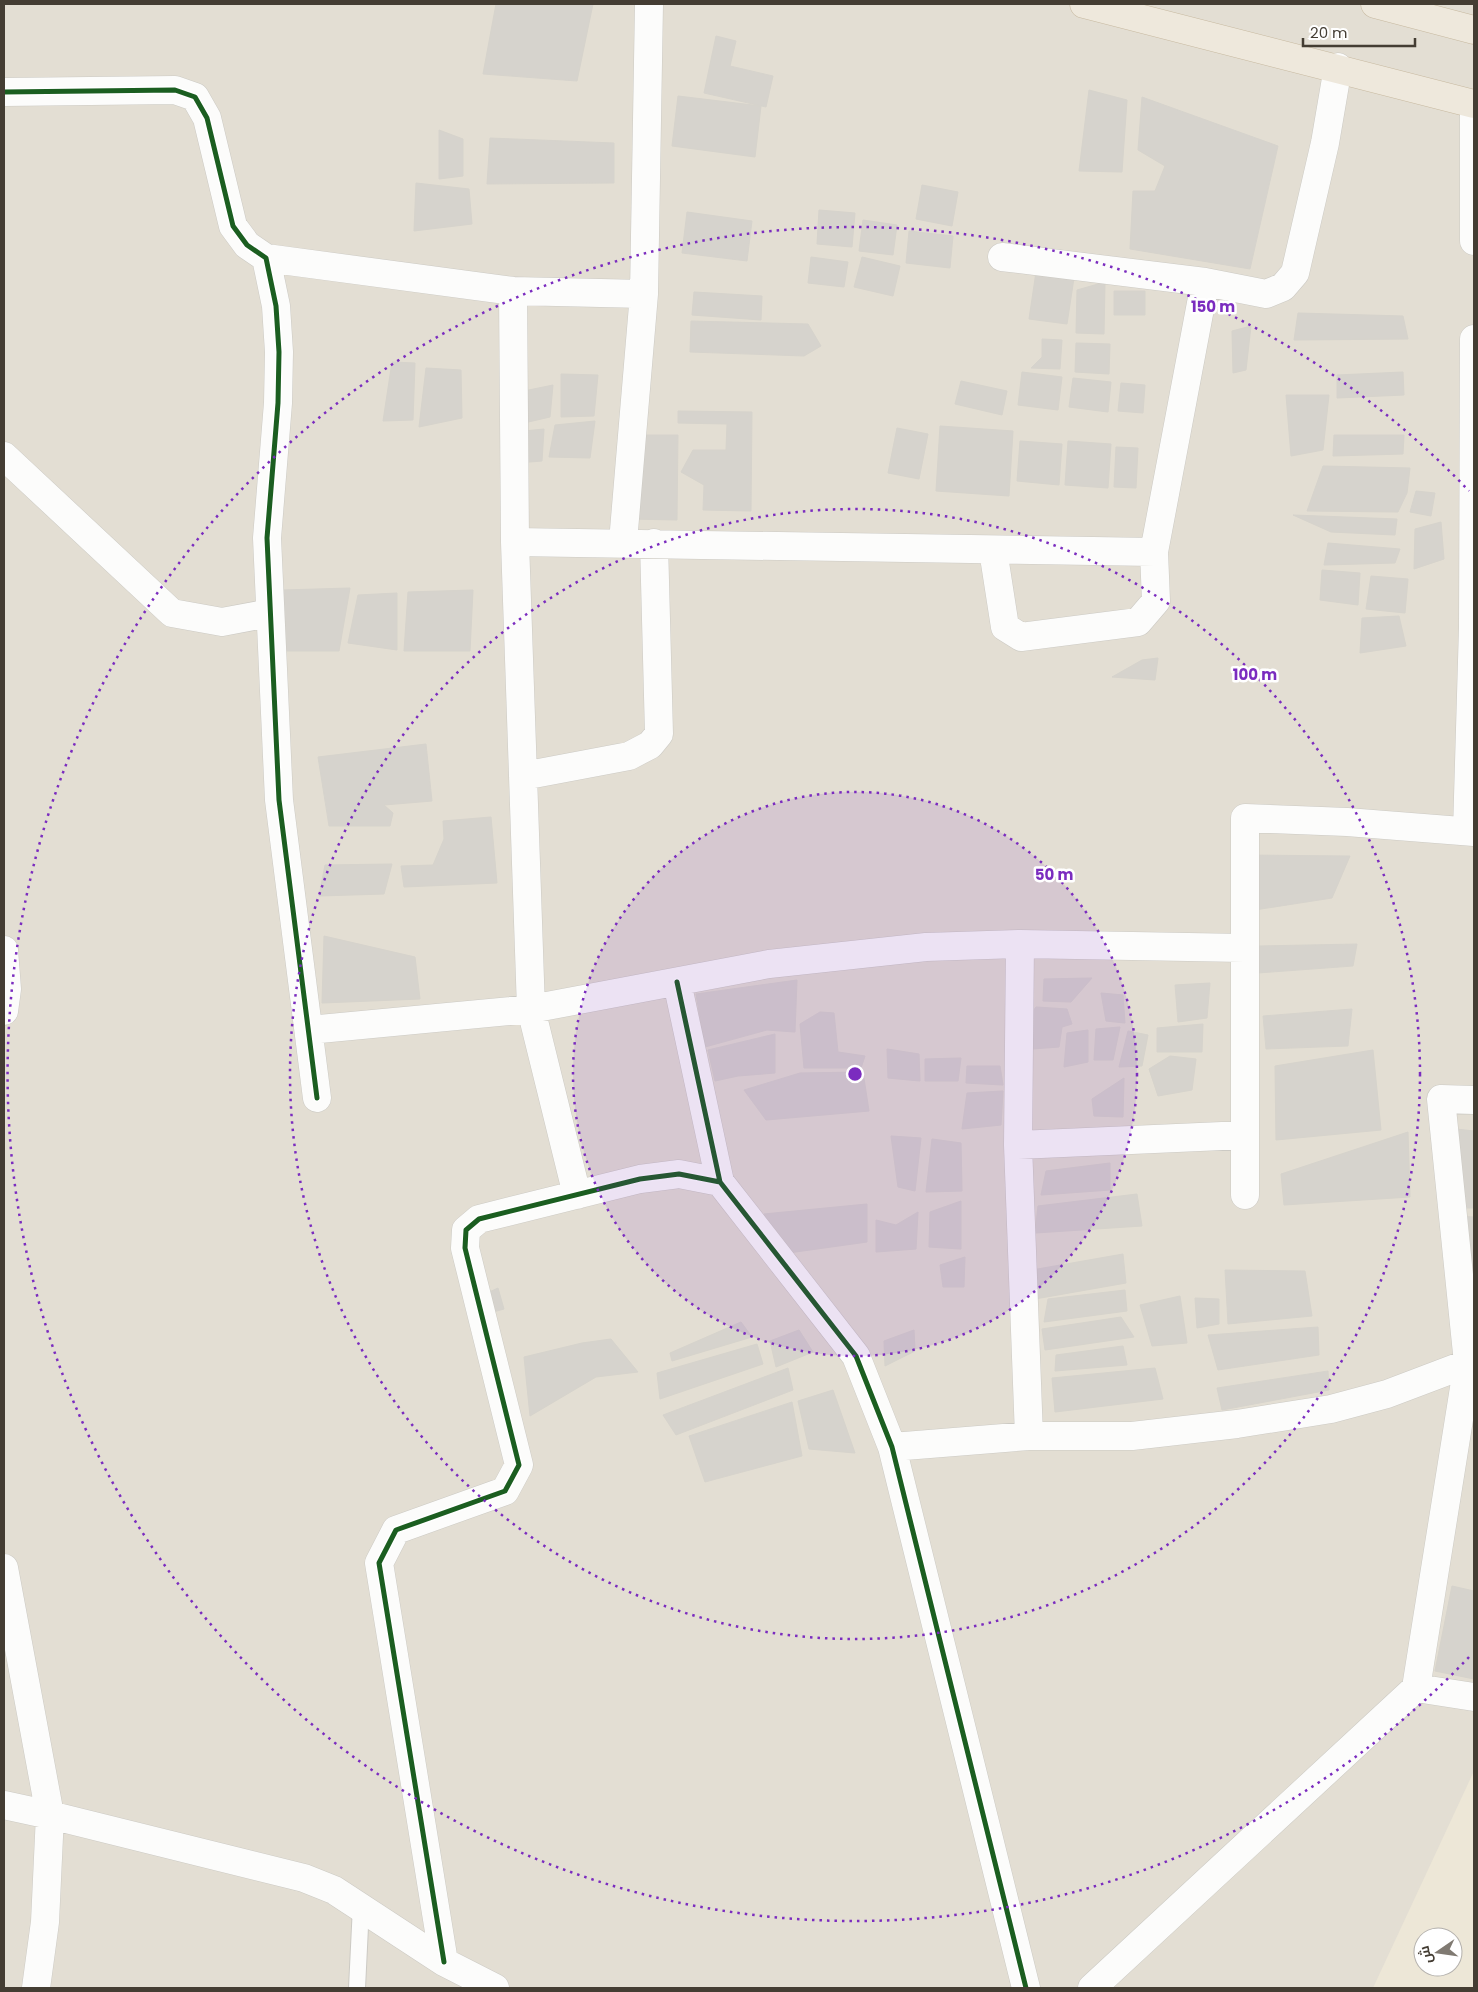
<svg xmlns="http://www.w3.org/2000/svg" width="1478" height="1992" viewBox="0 0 1478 1992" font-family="Poppins,Cairo,sans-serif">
  <rect width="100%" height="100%" fill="#eeece6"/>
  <!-- residential -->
  <path fill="#e3ded3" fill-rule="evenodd" d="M 4,4 L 1474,4 L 1474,1988 L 4,1988 ZM 1423,1937 L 1453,1937 L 1453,1967 L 1423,1967 Z"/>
  <!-- education -->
  <path fill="#ede7d7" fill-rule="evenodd" d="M 1474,1771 L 1474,1988 L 1373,1988 ZM 1423,1937 L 1453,1937 L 1453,1967 L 1423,1967 Z"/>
  <!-- building -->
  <path fill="#d6d3cd" stroke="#d6d3cc" d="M 496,4 L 593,4 L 577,81 L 483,74 Z
    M 716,36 L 736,41 L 730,66 L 773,76 L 766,107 L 704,93 Z
    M 1089,90 L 1127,100 L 1122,172 L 1079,171 Z
    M 678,96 L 761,106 L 755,157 L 672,146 Z
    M 1142,97 L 1278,146 L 1250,269 L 1130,249 L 1133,191 L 1155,191 L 1165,166 L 1138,150 Z
    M 439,130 L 463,139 L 463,176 L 439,179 Z
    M 490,138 L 614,143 L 614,183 L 487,184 Z
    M 416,183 L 469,189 L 472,224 L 414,231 Z
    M 922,185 L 958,192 L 952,226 L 916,219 Z
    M 819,210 L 855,213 L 852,247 L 817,244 Z
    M 687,212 L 752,221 L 747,261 L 682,253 Z
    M 863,220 L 897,225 L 893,255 L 859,251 Z
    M 909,231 L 953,236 L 950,268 L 906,263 Z
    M 811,257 L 848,262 L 844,287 L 808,283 Z
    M 862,257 L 900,266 L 893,296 L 854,287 Z
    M 1036,272 L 1074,278 L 1067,324 L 1029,319 Z
    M 1105,282 L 1104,334 L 1076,333 L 1077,290 Z
    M 1114,291 L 1145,291 L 1145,315 L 1114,315 Z
    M 694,292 L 762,296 L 761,320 L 692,315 Z
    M 1298,313 L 1403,316 L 1408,339 L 1294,340 Z
    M 691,321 L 808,324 L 821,346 L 804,356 L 690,352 Z
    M 1251,326 L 1246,370 L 1233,373 L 1232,331 Z
    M 1042,339 L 1062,340 L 1060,369 L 1031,368 L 1042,357 Z
    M 1076,343 L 1110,344 L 1109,374 L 1075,372 Z
    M 392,362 L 415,363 L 413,420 L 383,421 Z
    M 426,368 L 461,370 L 462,418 L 419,427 Z
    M 1022,372 L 1062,377 L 1058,410 L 1018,405 Z
    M 1403,372 L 1404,395 L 1337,398 L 1337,375 Z
    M 561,374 L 598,375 L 594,416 L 561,417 Z
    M 1073,378 L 1111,382 L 1108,412 L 1069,407 Z
    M 961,381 L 1007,391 L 1002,415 L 955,404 Z
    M 1121,383 L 1145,385 L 1143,413 L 1118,411 Z
    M 553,385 L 550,417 L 524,423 L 524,391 Z
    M 1286,395 L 1329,395 L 1323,450 L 1291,456 Z
    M 678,411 L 752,412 L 751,511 L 703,510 L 704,485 L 681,472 L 693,450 L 726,450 L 727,424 L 678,423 Z
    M 595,421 L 590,458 L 549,457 L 555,425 Z
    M 940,426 L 1013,431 L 1009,496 L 936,491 Z
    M 897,428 L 928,434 L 919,479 L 888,473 Z
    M 544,429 L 542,461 L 517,463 L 524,431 Z
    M 638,435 L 678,435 L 677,520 L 630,519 Z
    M 1334,435 L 1404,435 L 1403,454 L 1333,456 Z
    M 1020,441 L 1062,444 L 1059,485 L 1017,481 Z
    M 1068,441 L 1111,444 L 1108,488 L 1065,485 Z
    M 1116,447 L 1138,448 L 1136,488 L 1114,487 Z
    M 1323,466 L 1410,468 L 1407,493 L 1398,512 L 1307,511 Z
    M 1416,491 L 1435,493 L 1431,516 L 1410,512 Z
    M 1293,515 L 1397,519 L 1395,535 L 1331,532 Z
    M 1441,522 L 1444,559 L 1414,569 L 1415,529 Z
    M 1328,543 L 1400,549 L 1395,563 L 1324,565 Z
    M 1322,570 L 1360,573 L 1358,605 L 1320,600 Z
    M 1371,576 L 1408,579 L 1405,613 L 1366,609 Z
    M 350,588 L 339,651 L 283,651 L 283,590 Z
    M 473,590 L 470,651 L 404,651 L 408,592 Z
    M 397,593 L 397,650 L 348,643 L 358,595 Z
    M 1399,616 L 1406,646 L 1360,653 L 1362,618 Z
    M 1158,658 L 1155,680 L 1112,677 L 1142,660 Z
    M 426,744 L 432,801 L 384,805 L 393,813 L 390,826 L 329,826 L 318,757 Z
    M 491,817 L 497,883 L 404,887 L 401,866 L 433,865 L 444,839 L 443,821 Z
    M 1245,855 L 1350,856 L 1332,898 L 1242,912 Z
    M 392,864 L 384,894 L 319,896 L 325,865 Z
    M 324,936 L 415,957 L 420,999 L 322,1003 Z
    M 1357,944 L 1353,966 L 1258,973 L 1258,946 Z
    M 1092,978 L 1071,1002 L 1043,1001 L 1044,979 Z
    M 797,980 L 795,1032 L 767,1030 L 705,1047 L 696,994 Z
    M 1210,983 L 1207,1018 L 1178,1022 L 1175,985 Z
    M 1101,993 L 1123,995 L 1125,1023 L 1106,1021 Z
    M 1036,1007 L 1067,1009 L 1072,1024 L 1062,1027 L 1059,1047 L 1032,1049 L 1027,1019 Z
    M 1352,1009 L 1348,1046 L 1266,1049 L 1263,1016 Z
    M 820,1012 L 834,1013 L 838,1052 L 865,1056 L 861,1068 L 804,1068 L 800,1024 Z
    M 1203,1024 L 1202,1052 L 1157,1052 L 1157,1028 Z
    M 1120,1027 L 1113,1060 L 1094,1060 L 1096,1029 Z
    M 1088,1030 L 1088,1062 L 1064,1067 L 1067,1033 Z
    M 1128,1031 L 1148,1035 L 1142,1066 L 1119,1067 Z
    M 775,1034 L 775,1073 L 738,1076 L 715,1081 L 708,1050 Z
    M 887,1049 L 919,1054 L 920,1081 L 888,1078 Z
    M 1373,1050 L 1381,1130 L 1276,1140 L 1275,1066 Z
    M 1170,1056 L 1196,1059 L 1192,1090 L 1158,1096 L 1149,1069 Z
    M 961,1058 L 958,1081 L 925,1081 L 925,1059 Z
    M 967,1066 L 1000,1066 L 1003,1085 L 966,1083 Z
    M 863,1072 L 869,1111 L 766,1120 L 744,1090 L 800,1073 Z
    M 1124,1078 L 1123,1117 L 1094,1116 L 1092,1099 Z
    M 1003,1091 L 1001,1125 L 962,1129 L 967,1093 Z
    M 1456,1129 L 1474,1131 L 1474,1208 L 1459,1208 Z
    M 1408,1132 L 1410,1197 L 1284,1205 L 1281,1174 Z
    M 891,1136 L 921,1138 L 915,1191 L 898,1187 Z
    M 932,1139 L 961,1143 L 962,1191 L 926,1192 Z
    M 1110,1163 L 1110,1190 L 1041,1195 L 1046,1171 Z
    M 1137,1194 L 1142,1226 L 1035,1233 L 1038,1206 Z
    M 961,1201 L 961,1249 L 929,1247 L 930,1212 Z
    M 867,1204 L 867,1242 L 781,1254 L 764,1214 Z
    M 918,1212 L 916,1249 L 876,1252 L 876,1220 L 896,1225 Z
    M 1452,1216 L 1474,1217 L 1474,1301 Z
    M 1123,1254 L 1126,1283 L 1035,1299 L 1032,1270 Z
    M 965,1257 L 964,1287 L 943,1287 L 940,1265 Z
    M 1225,1270 L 1305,1271 L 1312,1316 L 1228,1324 Z
    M 498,1288 L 504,1309 L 486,1314 L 483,1295 Z
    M 1125,1290 L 1127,1311 L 1044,1322 L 1048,1299 Z
    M 1180,1296 L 1187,1343 L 1152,1346 L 1140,1305 Z
    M 1195,1298 L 1219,1299 L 1219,1324 L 1197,1328 Z
    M 1121,1317 L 1134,1337 L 1045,1350 L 1042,1329 Z
    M 741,1322 L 752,1337 L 672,1361 L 670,1353 Z
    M 1318,1327 L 1319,1355 L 1218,1370 L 1208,1335 Z
    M 799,1330 L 813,1352 L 776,1367 L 770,1341 Z
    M 914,1330 L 915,1351 L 885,1366 L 884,1341 Z
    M 611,1339 L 638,1372 L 596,1377 L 530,1416 L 524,1357 L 582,1343 Z
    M 757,1344 L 763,1364 L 660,1399 L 657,1373 Z
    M 1123,1346 L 1127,1365 L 1055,1371 L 1056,1355 Z
    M 788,1368 L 793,1390 L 676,1435 L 663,1415 Z
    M 1155,1368 L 1163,1399 L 1055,1412 L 1052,1378 Z
    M 1328,1371 L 1329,1390 L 1222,1410 L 1217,1388 Z
    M 833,1390 L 855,1453 L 809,1449 L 798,1401 Z
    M 792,1402 L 802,1456 L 705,1482 L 689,1436 Z
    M 1452,1586 L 1474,1591 L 1474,1679 L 1435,1671 Z"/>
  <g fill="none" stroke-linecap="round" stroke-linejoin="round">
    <defs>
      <path id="service" d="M 357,1988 L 361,1906"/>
      <path id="minor" d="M 4,92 L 175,90 L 195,97 L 207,118 L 233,226 L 247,245 L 266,258 L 276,306 L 279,352 L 278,403 L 267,538 L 279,800 L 317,1098
        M 1474,104 L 1474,241
        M 1002,257 L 1205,282 L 1266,294 L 1283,287 L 1295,273 L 1325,143 L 1338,67
        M 266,258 L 513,291 L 644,294
        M 513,291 L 515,542 L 531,1009 L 577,1195
        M 4,456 L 172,613 L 222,622 L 270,613
        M 515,542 L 1154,552 L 1205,282
        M 623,542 L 644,294 L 649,4
        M 993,550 L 1005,627 L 1021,637 L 1138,622 L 1156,601 L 1154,552
        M 523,776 L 629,756 L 650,745 L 659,734 L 654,543
        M 1467,831 L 1473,627 L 1474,339
        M 1020,944 L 1018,1145 L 1029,1436
        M 4,950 L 7,989 L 4,1011
        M 677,982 L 720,1182 L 856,1356 L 892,1447 L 1026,1988
        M 309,1030 L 531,1009 L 769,964 L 926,947 L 1020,944 L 1244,948
        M 1018,1145 L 1245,1135
        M 1245,1195 L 1245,818 L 1347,822 L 1474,832
        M 892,1447 L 1029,1436 L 1132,1436 L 1237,1424 L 1331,1409 L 1387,1394 L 1474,1361
        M 4,1568 L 50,1815 L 45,1922 L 36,1988
        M 1416,1688 L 1474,1697
        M 4,1805 L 50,1815 L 304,1878 L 334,1890 L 444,1962 L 495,1988
        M 444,1962 L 379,1563 L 396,1530 L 505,1491 L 519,1465 L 465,1248 L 466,1230 L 479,1219 L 640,1179 L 679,1174 L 720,1182
        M 1092,1988 L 1416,1688 L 1468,1363 L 1441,1099 L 1474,1100"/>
      <path id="trunk" d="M 1084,4 L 1474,104
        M 1375,4 L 1474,30"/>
    </defs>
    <!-- service casing -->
    <use href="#service" stroke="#cccac4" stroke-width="18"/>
    <!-- minor casing -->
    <use href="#minor" stroke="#cccac4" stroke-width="29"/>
    <!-- trunk casing -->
    <use href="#trunk" stroke="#c7b9a0" stroke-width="29"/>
    <!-- service -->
    <use href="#service" stroke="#fcfcfb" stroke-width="16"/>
    <!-- minor -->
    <use href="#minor" stroke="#fcfcfb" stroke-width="28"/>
    <!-- trunk -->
    <use href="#trunk" stroke="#eee8dc" stroke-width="28"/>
    <defs>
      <path id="cycleway" d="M 4,92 L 175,90 L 195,97 L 207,118 L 233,226 L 247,245 L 266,258 L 276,306 L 279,352 L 278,403 L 267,538 L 279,800 L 317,1098
        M 677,982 L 720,1182 L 856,1356 L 892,1447 L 1026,1988
        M 444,1962 L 379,1563 L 396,1530 L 505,1491 L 519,1465 L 465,1248 L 466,1230 L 479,1219 L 640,1179 L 679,1174 L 720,1182"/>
    </defs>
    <!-- cycleway casing -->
    <use href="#cycleway" stroke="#fff" stroke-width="8"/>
    <!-- cycleway -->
    <use href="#cycleway" stroke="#1b5e20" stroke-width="5"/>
  </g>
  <!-- distance rings -->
  <circle cx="855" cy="1074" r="282" fill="#7b2cbf" fill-opacity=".12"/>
  <g fill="none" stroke="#7b2cbf" stroke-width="2.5" stroke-dasharray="2.5 5">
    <circle cx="855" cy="1074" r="282"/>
    <circle cx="855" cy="1074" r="565"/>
    <path d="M1469 1657A847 847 0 1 1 1469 491"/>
  </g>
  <circle cx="855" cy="1074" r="8" fill="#7b2cbf" stroke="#fff" stroke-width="2.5"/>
  <g font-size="15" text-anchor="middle" font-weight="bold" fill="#7b2cbf" stroke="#fff" stroke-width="5" stroke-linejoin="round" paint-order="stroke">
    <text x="1213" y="312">150 m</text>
    <text x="1255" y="680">100 m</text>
    <text x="1054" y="880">50 m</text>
  </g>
  <!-- border -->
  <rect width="1478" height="1992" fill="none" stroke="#443d33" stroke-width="10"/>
  <!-- north arrow -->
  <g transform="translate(1438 1952) rotate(257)"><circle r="24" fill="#ffffff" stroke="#b4b1ad"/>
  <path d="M0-4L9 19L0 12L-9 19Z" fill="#807a72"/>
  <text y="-8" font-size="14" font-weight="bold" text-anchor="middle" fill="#443d33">ش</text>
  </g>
  <!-- scale -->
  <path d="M1303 38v8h112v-8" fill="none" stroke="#443d33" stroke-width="2.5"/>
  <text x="1310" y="38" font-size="15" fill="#443d33" stroke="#ffffff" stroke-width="4" paint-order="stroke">20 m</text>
</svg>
